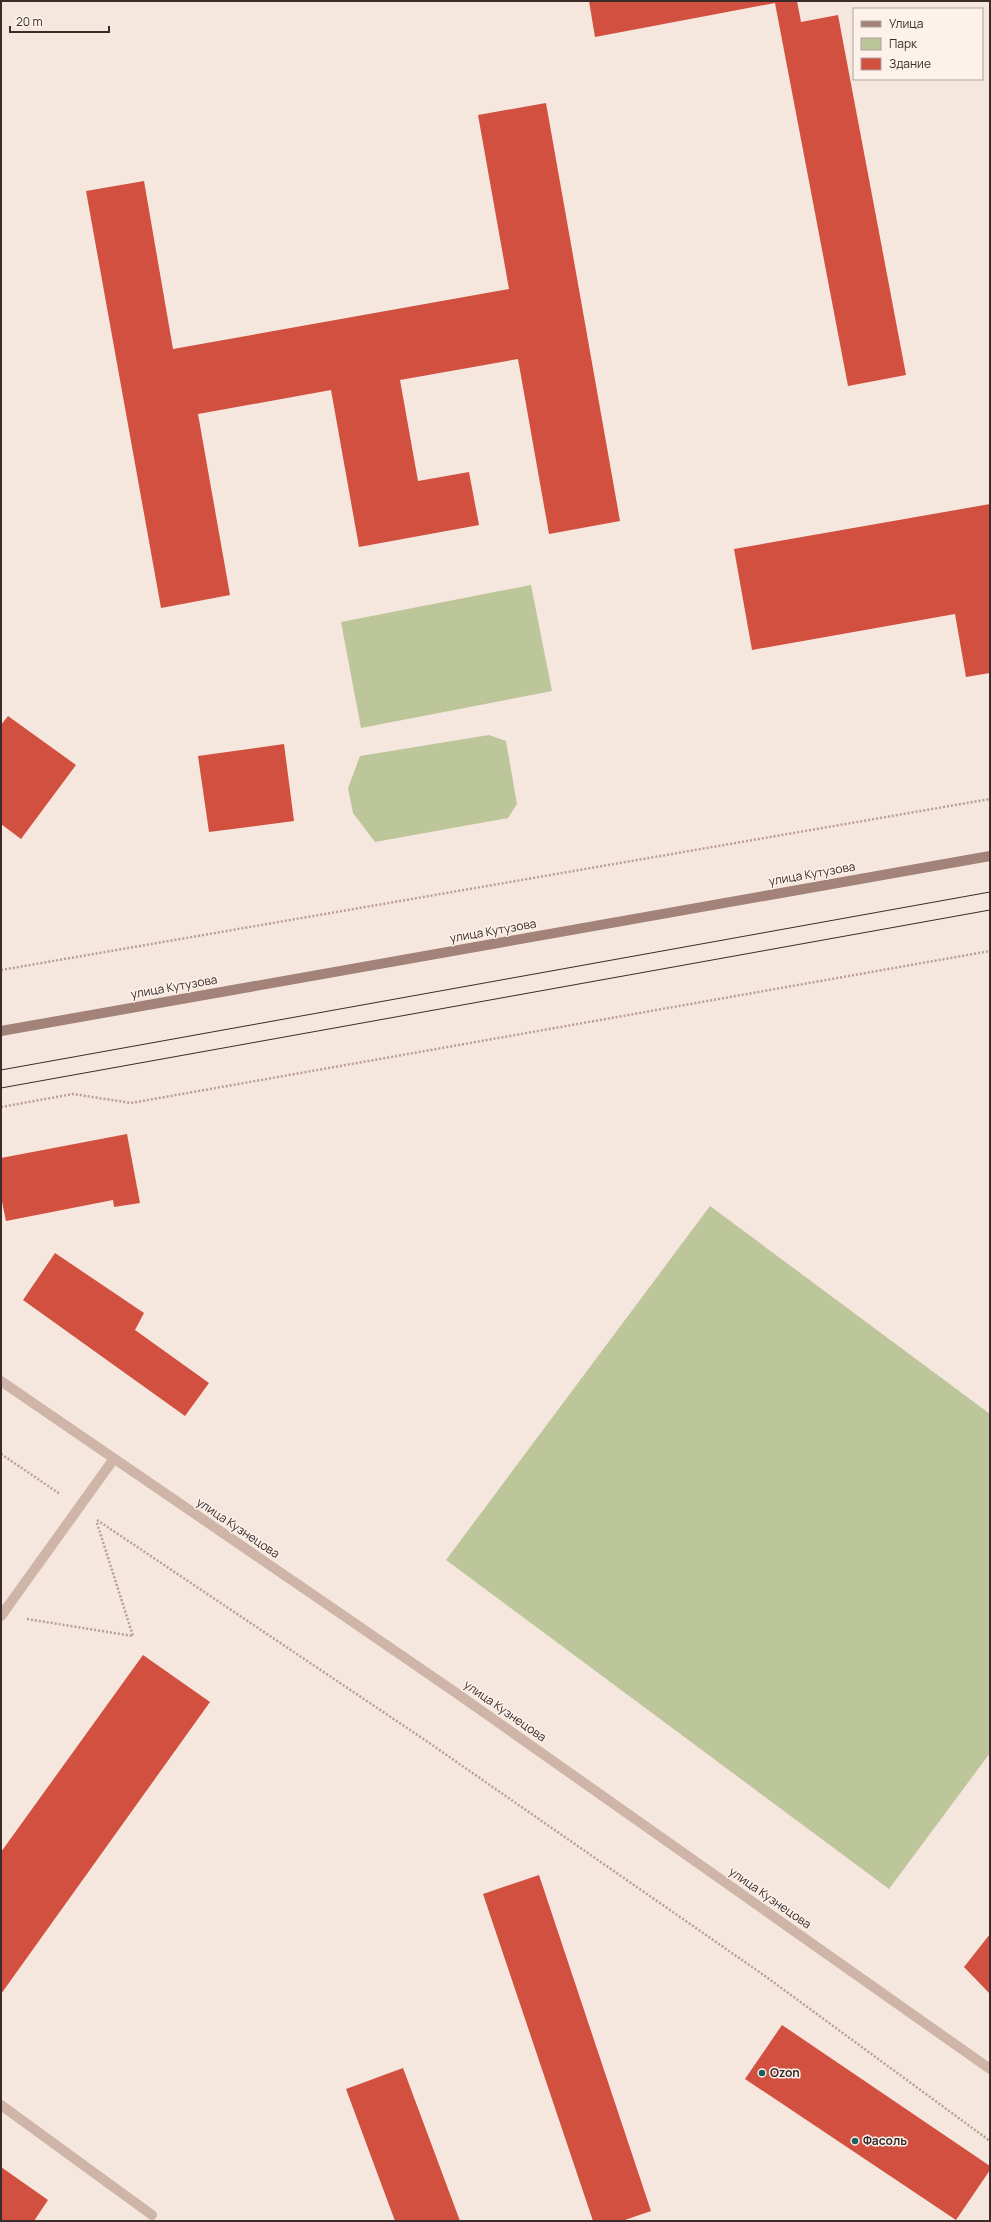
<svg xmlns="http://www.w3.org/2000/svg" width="991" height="2222" viewBox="0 0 991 2222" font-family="Manrope,sans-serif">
  <rect width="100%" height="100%" fill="#f5e7dd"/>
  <!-- green -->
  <path fill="#bdc69b" d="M 531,585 L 552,691 L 361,728 L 341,622 Z
    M 489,735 L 506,741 L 517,804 L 508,818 L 375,842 L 353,813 L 348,788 L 360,756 Z
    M 710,1206 L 990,1414 L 990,1753 L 889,1889 L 446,1560 Z"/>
  <!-- building -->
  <path fill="#d1503f" d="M 589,1 L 797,1 L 801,22 L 838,15 L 906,375 L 848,386 L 775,3 L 595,37 Z
    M 546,103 L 620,521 L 549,534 L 518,359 L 400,380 L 418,481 L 469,472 L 479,525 L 359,547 L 331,390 L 198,414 L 230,595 L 161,608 L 86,191 L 144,181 L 173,349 L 509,289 L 478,115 Z
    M 990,504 L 990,673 L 966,677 L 955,614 L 752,650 L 734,549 Z
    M 8,716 L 76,765 L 21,839 L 1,824 L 1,725 Z
    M 284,744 L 294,821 L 209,832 L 198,756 Z
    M 127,1134 L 140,1203 L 114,1207 L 113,1200 L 6,1221 L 1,1197 L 1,1158 Z
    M 55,1253 L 144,1313 L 135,1330 L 209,1383 L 185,1416 L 23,1300 Z
    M 143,1655 L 210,1702 L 1,1994 L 1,1852 Z
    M 539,1875 L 651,2211 L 622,2221 L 593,2221 L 483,1894 Z
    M 990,1934 L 990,1994 L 964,1967 Z
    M 782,2025 L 990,2166 L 990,2170 L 956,2220 L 745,2079 Z
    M 403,2068 L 460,2221 L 395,2221 L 346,2089 Z
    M 1,2167 L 48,2200 L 34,2221 L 1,2221 Z"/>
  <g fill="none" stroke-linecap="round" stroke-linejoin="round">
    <!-- path -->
    <path stroke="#bb9e92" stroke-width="2.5" stroke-dasharray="2 2" stroke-linecap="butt" d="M 1,970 L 990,799
      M 1,1107 L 73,1094 L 131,1103 L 990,951
      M 1,1454 L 60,1494
      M 97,1520 L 425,1740 L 765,1976 L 990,2141
      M 27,1619 L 133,1636 L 97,1523"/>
    <!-- lane -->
    <path stroke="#cfb4a8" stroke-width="10" d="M 1,1616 L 113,1460
      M 1,2105 L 152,2215"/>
    <!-- street -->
    <path stroke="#cfb4a8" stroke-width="10" d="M 1,1381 L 455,1692 L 990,2069"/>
    <!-- secondary -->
    <path stroke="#a38279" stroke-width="10" d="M 1,1031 L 990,856"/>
    <!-- tram -->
    <path stroke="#3b2c29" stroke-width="1" d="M 1,1070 L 990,892
      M 1,1088 L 990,910"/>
  </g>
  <!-- markers -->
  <g fill="#19615c" stroke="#fcf2eb" stroke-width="1.5">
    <circle cx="762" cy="2073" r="4"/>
    <circle cx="855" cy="2141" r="4"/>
  </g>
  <g text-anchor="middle" stroke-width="3" stroke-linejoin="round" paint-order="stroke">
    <!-- street labels -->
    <g font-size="12" fill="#3b2c29" stroke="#fcf2eb">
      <text transform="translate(812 874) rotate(-10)" y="4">улица Кутузова</text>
      <text transform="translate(493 931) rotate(-10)" y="4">улица Кутузова</text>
      <text transform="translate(174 987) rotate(-10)" y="4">улица Кутузова</text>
      <text transform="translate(238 1528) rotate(34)" y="4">улица Кузнецова</text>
      <text transform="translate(505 1711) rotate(35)" y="4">улица Кузнецова</text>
      <text transform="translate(770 1898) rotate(35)" y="4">улица Кузнецова</text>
    </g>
    <!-- poi labels -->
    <g font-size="12" font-weight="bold" fill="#3b2c29" stroke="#fcf2eb" text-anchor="start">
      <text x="770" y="2077">Ozon</text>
      <text x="863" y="2145">Фасоль</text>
    </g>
  </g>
  <!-- border -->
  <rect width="991" height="2222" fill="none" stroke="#3b2c29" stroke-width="4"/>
  <!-- legend -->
  <rect x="853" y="8" width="130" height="72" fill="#fcf2eb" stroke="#afa39d"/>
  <rect x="861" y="21" width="20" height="6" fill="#a38279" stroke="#afa39d"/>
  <text x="889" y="28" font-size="12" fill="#3b2c29">Улица</text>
  <rect x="861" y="38" width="20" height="12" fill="#bdc69b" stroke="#afa39d"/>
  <text x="889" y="48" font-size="12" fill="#3b2c29">Парк</text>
  <rect x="861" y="58" width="20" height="12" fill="#d1503f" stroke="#afa39d"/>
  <text x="889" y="68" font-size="12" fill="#3b2c29">Здание</text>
  <!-- scale -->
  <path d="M10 26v6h99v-6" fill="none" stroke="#3b2c29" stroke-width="2"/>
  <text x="16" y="26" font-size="12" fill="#3b2c29" stroke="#fcf2eb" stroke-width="3" paint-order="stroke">20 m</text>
</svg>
